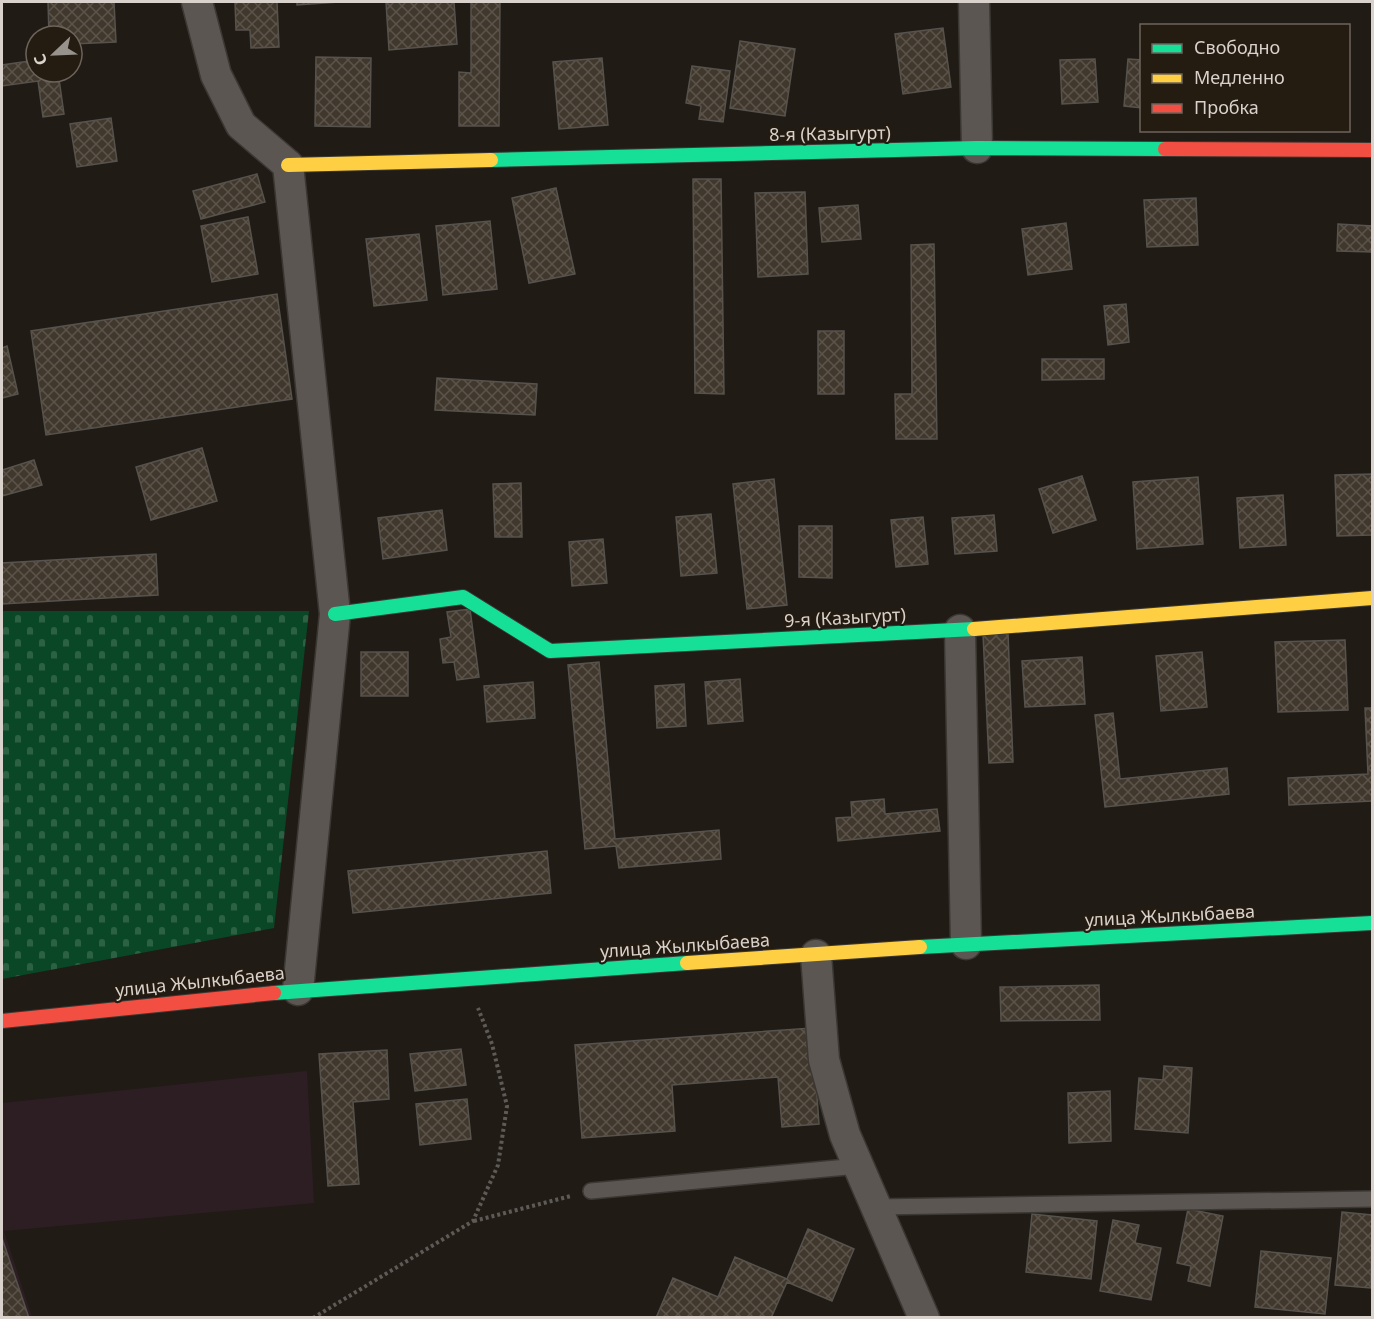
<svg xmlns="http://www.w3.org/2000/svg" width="1374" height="1319" viewBox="0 0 1374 1319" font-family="'Noto Sans',sans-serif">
  <defs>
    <pattern id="cemetery-stones" width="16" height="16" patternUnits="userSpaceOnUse" patternTransform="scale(1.5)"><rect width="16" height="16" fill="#094726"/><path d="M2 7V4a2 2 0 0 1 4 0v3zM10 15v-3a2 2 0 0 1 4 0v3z" fill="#2c6144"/></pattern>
    <pattern id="building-cross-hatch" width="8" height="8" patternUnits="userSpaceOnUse" patternTransform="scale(1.5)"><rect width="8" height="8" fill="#41382d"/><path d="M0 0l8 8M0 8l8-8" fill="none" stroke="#5c544a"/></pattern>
  </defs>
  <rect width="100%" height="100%" fill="#201b15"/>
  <!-- industrial -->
  <path fill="#2d1e24" d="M 307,1071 L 314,1203 L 4,1231 L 32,1317 L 2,1317 L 2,1103 Z"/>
  <!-- cemetery -->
  <path fill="url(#cemetery-stones)" d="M 2,611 L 309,611 L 274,928 L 2,979 Z"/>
  <!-- building -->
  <path fill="url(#building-cross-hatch)" stroke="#56524d" stroke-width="1.5" d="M 48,2 L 114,2 L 116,42 L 72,44 L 72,36 L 49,36 Z
    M 235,2 L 277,2 L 279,47 L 251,48 L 250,30 L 236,30 Z
    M 297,2 L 339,2 L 297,5 Z
    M 386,2 L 454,2 L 457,44 L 389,50 Z
    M 471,2 L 500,2 L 499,126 L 459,126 L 459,72 L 471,73 Z
    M 943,28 L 951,87 L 903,94 L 895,34 Z
    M 740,41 L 795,49 L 785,116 L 730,108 Z
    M 316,57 L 371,58 L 370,127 L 315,126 Z
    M 602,58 L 608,125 L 559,129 L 553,62 Z
    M 1095,59 L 1098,102 L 1062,104 L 1060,60 Z
    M 1128,59 L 1142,60 L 1142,108 L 1124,106 Z
    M 36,60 L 36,72 L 58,72 L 64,114 L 43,117 L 38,81 L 2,86 L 2,65 Z
    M 692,66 L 730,71 L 723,122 L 699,119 L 701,106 L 686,103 Z
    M 111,118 L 117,161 L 77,167 L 70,124 Z
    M 257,174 L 265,202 L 201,219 L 193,191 Z
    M 693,179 L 721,179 L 724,394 L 695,393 Z
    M 556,188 L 575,274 L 529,283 L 512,198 Z
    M 805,192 L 808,274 L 758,277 L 755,193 Z
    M 1196,198 L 1198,245 L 1147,247 L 1144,200 Z
    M 858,205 L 861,239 L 822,242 L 819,208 Z
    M 248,217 L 258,274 L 212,282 L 201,226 Z
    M 490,221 L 497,289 L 443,295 L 436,226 Z
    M 1066,223 L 1072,269 L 1028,275 L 1022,229 Z
    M 1338,224 L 1372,226 L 1372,252 L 1337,251 Z
    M 419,234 L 427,300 L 374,306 L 366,239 Z
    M 934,244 L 937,439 L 896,439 L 895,394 L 912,394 L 911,245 Z
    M 277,294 L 292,399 L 46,435 L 31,331 Z
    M 1126,304 L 1129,342 L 1108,345 L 1104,306 Z
    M 818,331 L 844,331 L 844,394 L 818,394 Z
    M 7,346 L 18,394 L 2,398 L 2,348 Z
    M 1042,359 L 1104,359 L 1104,379 L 1042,380 Z
    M 437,378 L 537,384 L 535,415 L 435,410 Z
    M 202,448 L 217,501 L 151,520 L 136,467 Z
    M 34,460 L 42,485 L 2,496 L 2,470 Z
    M 1372,474 L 1372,535 L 1337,536 L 1335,475 Z
    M 1082,476 L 1096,520 L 1053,533 L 1039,489 Z
    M 1198,477 L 1203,544 L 1137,549 L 1133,482 Z
    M 774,479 L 787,605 L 747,609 L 733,484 Z
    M 521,483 L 522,537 L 495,537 L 493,484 Z
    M 1283,495 L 1286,545 L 1240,548 L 1237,498 Z
    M 442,510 L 447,550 L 383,559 L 378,518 Z
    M 711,514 L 717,573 L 681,576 L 676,517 Z
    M 994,515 L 997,551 L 955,554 L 952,518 Z
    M 923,517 L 928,564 L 896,567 L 891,520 Z
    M 799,526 L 832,526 L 832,578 L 799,577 Z
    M 603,539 L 607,583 L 572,586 L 569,542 Z
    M 156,554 L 158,595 L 2,604 L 2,563 Z
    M 470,609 L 479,677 L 457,680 L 454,662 L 443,663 L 440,639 L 451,637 L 447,612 Z
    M 1008,633 L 1013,762 L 989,763 L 983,634 Z
    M 1345,640 L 1348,710 L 1278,712 L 1275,642 Z
    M 361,652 L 408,652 L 408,696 L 361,696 Z
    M 1202,652 L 1207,707 L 1161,711 L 1156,656 Z
    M 1082,657 L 1085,704 L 1025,707 L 1022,661 Z
    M 599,662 L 615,839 L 719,830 L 721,859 L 619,868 L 616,846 L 585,849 L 568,665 Z
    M 740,679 L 743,721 L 708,724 L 705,682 Z
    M 533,682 L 535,718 L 487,722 L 484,686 Z
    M 684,684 L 686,726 L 657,728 L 655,686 Z
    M 1365,708 L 1372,708 L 1372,801 L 1289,805 L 1288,778 L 1368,774 Z
    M 1113,713 L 1120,779 L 1227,768 L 1229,794 L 1105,807 L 1095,715 Z
    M 884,799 L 885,814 L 937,809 L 940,831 L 838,841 L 836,818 L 852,817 L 851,802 Z
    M 547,851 L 551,893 L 353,913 L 348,871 Z
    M 1099,985 L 1100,1020 L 1001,1021 L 1000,987 Z
    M 812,1028 L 819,1124 L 782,1127 L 778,1077 L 672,1085 L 675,1131 L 582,1138 L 575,1045 Z
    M 461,1049 L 466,1085 L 415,1091 L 410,1054 Z
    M 387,1050 L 389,1099 L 353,1102 L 359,1184 L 328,1186 L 319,1054 Z
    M 1164,1066 L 1192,1068 L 1188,1133 L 1135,1129 L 1139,1078 L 1163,1080 Z
    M 1110,1091 L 1111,1141 L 1069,1143 L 1068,1093 Z
    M 467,1099 L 471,1139 L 420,1145 L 416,1104 Z
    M 1188,1209 L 1223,1216 L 1210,1286 L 1188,1281 L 1191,1266 L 1177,1263 Z
    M 1342,1212 L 1372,1215 L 1371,1288 L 1335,1285 Z
    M 1032,1214 L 1097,1221 L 1091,1279 L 1026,1272 Z
    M 1113,1220 L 1139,1225 L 1135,1243 L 1161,1248 L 1151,1300 L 1100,1291 Z
    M 808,1229 L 854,1249 L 832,1301 L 787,1282 L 771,1318 L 656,1318 L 673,1278 L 718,1297 L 735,1257 L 787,1279 Z
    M 2,1238 L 29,1318 L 2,1318 Z
    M 1261,1251 L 1331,1258 L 1325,1314 L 1255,1307 Z"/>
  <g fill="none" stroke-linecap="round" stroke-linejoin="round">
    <defs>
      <path id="lane" d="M 591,1191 L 858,1166
        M 876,1207 L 1372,1199"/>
      <path id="street" d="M 197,2 L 216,75 L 241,125 L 288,165 L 335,614 L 298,990
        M 974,2 L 977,148
        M 960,630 L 966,944
        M 816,955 L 824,1060 L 845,1135 L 924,1318"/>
      <path id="fast" d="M 491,160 L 977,148 L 1165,149
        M 335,614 L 463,597 L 550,651 L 974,629
        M 920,947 L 1372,923
        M 274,993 L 687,963"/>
      <path id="slow" d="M 288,165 L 491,160
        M 974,629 L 1372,598
        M 687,963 L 920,947"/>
      <path id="jam" d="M 1165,149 L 1372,150
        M 2,1021 L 274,993"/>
    </defs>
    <!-- lane casing -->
    <use href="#lane" stroke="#3b3732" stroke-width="18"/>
    <!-- street casing -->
    <use href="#street" stroke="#3b3732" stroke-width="33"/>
    <!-- fast casing -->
    <use href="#fast" stroke="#3b3732" stroke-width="16"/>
    <!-- slow casing -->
    <use href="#slow" stroke="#3b3732" stroke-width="16"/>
    <!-- jam casing -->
    <use href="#jam" stroke="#3b3732" stroke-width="16"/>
    <!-- path -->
    <path stroke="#5e5a56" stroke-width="4" stroke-dasharray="3 3" stroke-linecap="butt" d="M 474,1221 L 571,1196
      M 313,1318 L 473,1221 L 498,1165 L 507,1106 L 492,1044 L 478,1008"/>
    <!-- lane -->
    <use href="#lane" stroke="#5c5652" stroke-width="15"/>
    <!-- street -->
    <use href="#street" stroke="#5c5652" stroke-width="30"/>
    <!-- fast -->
    <use href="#fast" stroke="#16e098" stroke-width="14"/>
    <!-- slow -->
    <use href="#slow" stroke="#ffcf43" stroke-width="14"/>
    <!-- jam -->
    <use href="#jam" stroke="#f24e42" stroke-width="14"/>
  </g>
  <g text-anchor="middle" stroke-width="4.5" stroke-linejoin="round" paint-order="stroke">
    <!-- street labels -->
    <g font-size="18" fill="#d9d2cc" stroke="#241b11">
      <text transform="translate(830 134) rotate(-1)" y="6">8-я (Казыгурт)</text>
      <text transform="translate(845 618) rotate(-3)" y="6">9-я (Казыгурт)</text>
      <text transform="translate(1170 916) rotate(-3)" y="6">улица Жылкыбаева</text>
      <text transform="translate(685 946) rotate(-4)" y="6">улица Жылкыбаева</text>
      <text transform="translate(200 982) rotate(-6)" y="6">улица Жылкыбаева</text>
    </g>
  </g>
  <!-- border -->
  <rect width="1374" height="1319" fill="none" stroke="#d9d2cc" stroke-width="6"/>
  <!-- legend -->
  <rect x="1140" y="24" width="210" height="108" fill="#241b11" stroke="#6c645c" stroke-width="1.5"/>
  <rect x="1152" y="44" width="30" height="9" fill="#16e098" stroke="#6c645c" stroke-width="1.5"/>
  <text x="1194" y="54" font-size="18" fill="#d9d2cc">Свободно</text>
  <rect x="1152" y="74" width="30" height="9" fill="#ffcf43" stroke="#6c645c" stroke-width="1.5"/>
  <text x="1194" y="84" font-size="18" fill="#d9d2cc">Медленно</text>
  <rect x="1152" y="104" width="30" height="9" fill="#f24e42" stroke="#6c645c" stroke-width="1.5"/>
  <text x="1194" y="114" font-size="18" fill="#d9d2cc">Пробка</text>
  <!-- north arrow -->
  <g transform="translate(54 54) rotate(247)"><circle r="28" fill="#241b11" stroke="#6c645c" stroke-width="1.5"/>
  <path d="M0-4.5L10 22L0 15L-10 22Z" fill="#98928c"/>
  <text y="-9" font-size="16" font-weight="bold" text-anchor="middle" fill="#d9d2cc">С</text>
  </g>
</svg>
